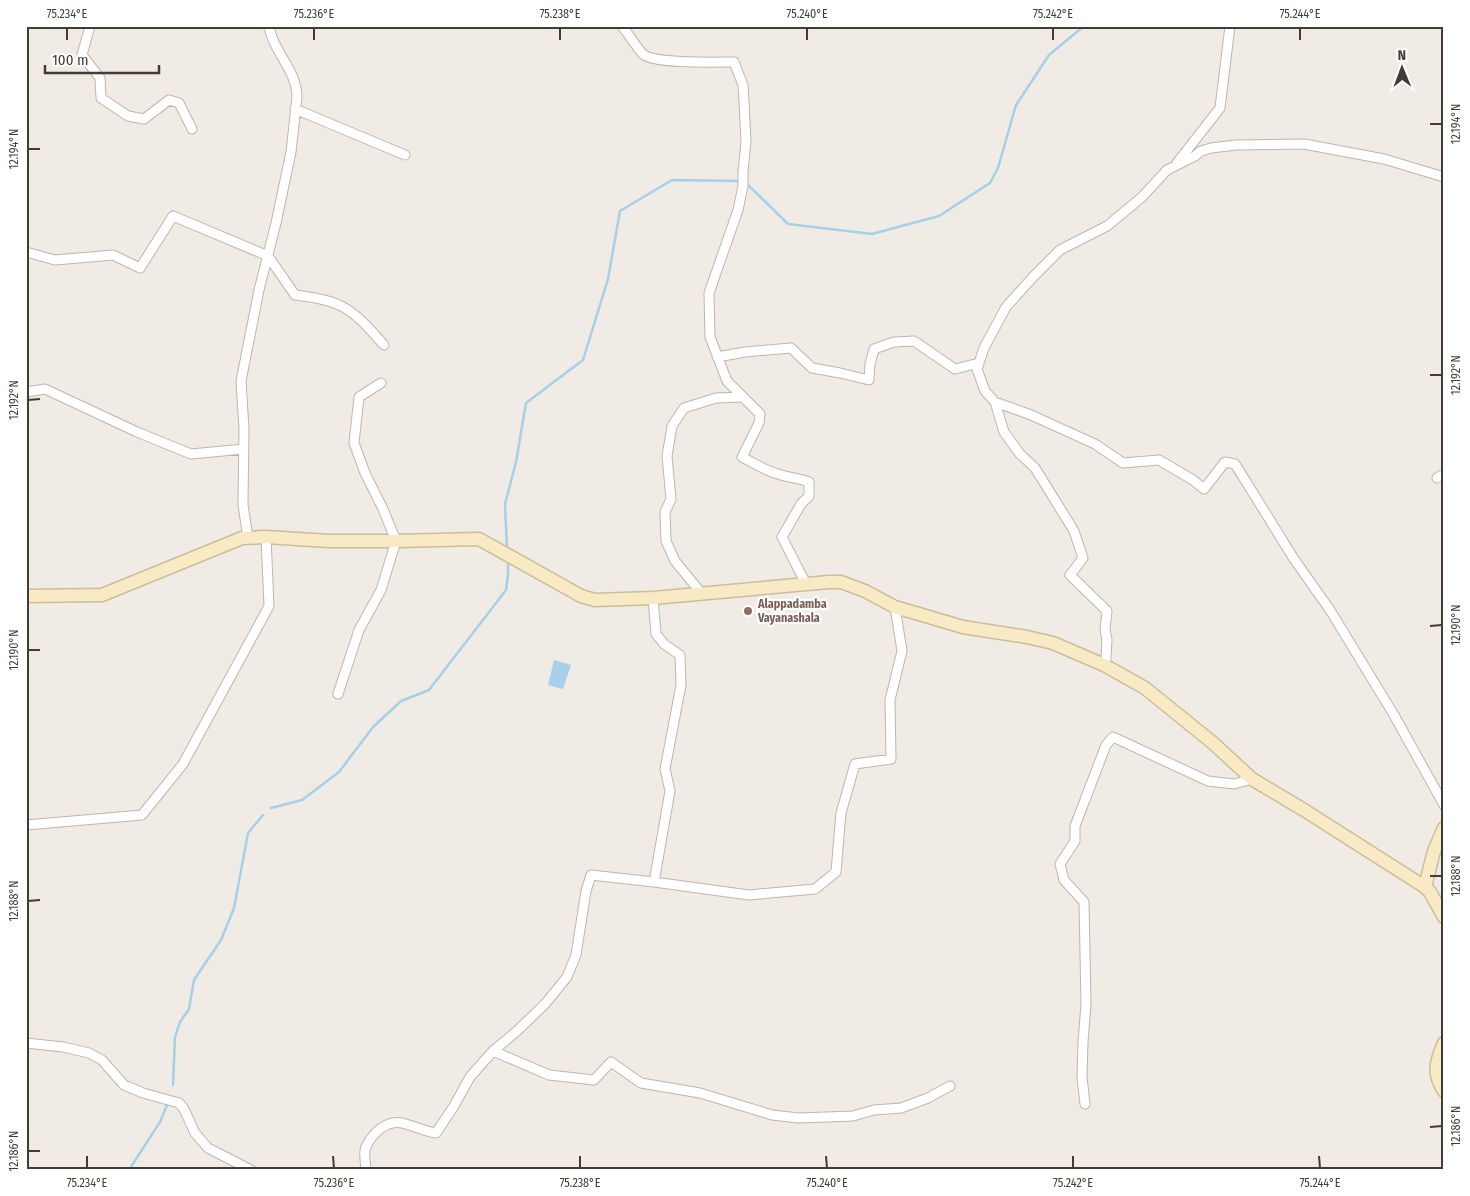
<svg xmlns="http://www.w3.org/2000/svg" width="1470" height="1196" viewBox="0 0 1470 1196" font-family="'Fira Sans Condensed',sans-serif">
  <rect width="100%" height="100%" fill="#f0ece5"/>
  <!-- water -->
  <path fill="#a6d0e8" d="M 554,660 L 571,665 L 563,689 L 548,685 Z"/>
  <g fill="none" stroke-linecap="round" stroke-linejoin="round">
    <!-- stream -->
    <path stroke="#a6d0e8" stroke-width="2.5" d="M 745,182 L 788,224 L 872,234 L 939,216 L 990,183 L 998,168 L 1016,105 L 1049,55 L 1084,26
      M 507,548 L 505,504 L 516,462 L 526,403 L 583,360 L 608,279 L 620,211 L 672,180 L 740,181
      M 271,808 L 302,800 L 339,772 L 373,727 L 401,701 L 429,690 L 506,590 L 508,575 L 508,563
      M 173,1085 L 175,1037 L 180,1022 L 189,1009 L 194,980 L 221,940 L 234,908 L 248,833 L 263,815
      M 129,1170 L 160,1122 L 167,1105"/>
    <defs>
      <path id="street" d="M 90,26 L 82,55 L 100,78 L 101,98 L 128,116 L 144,119 L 169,100 L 179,103 L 192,129
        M 622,26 C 627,32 639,51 644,55 C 658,64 715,62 734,62 L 743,85 L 744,102 L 746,141 L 743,172 L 743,186 L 738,210 L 709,293 L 710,337 L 727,381 L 760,414 L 759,423 L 742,457 C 754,463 766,471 778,474 C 789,478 799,478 809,482 L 809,496 L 801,504 L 782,537 L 806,584
        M 295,109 L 405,155
        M 1177,163 L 1220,108 L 1230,26
        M 26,252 L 55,260 L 113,255 L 140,268 L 173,216 L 268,256 L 295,295 C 310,297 327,299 341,306 C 358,314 372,332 384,345
        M 717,357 L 745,352 L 791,348 L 812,368 L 840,373 L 869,380 L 870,364 L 874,349 L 894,342 L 914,341 L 955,369 L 979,363
        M 26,392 L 45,389 L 137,432 L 191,454 L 244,449
        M 995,402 L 1031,415 L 1095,444 L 1123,463 L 1159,460 L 1193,480 L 1204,489 L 1225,462 L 1235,464 L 1294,559 L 1330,610 L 1394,715 L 1444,805
        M 1437,478 L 1444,474
        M 248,538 L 243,505 L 244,429 L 241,381 L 259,290 L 276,223 L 291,152 L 297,97 C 297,70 273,52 269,26
        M 702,594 L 675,561 L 666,541 L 665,512 L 671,499 L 667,456 L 672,426 L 684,408 L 716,398 L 742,397
        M 1104,665 L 1106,658 L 1107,640 L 1105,629 L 1107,611 L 1070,575 L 1083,558 L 1074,531 L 1053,497 L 1035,468 L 1020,454 L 1004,432 L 995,402 L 985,391 L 977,369 L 984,348 L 1006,307 L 1033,277 L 1060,250 L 1107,226 L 1141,198 L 1167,170 L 1195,156 L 1201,151 L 1211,148 L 1236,145 L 1304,144 L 1384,159 L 1444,177
        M 338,694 L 359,630 L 381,590 L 396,541 L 383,509 L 365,473 L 354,443 L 359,397 L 381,383
        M 26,825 L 142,815 L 183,764 L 269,606 L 266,537
        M 654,882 L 749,895 L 815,889 L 836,872 L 841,813 L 855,764 L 891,759 L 890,700 L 902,651 L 895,607
        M 26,1043 L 63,1047 L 89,1053 L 102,1060 L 124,1085 L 143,1093 L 179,1103 L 184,1109 L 195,1133 L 208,1148 L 251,1170
        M 493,1051 L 549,1075 L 594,1080 L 611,1062 L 641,1083 L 700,1093 L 772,1115 L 799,1118 L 853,1116 L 874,1110 L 901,1108 L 928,1098 L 950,1086
        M 1085,1104 L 1082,1077 L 1083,1042 L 1086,1004 L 1084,902 L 1064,880 L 1060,864 L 1075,841 L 1075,826 L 1106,745 L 1113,737 L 1208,781 L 1234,784 L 1252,779
        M 366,1170 C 366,1163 363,1153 366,1147 C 372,1133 387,1120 402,1123 C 414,1126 424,1131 436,1133 L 454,1106 L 470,1077 L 493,1051 L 517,1031 L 545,1004 L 567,977 L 576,955 L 586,891 L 591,875 L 654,882 L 670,791 L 665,769 L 681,685 L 680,655 L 664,644 L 656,634 L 653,598"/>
      <path id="secondary" d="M 26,596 L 102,595 L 242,538 L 266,537 L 329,541 L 396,541 L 479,539 L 581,596 L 595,600 L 653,598 L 829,582 L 841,582 L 865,591 L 895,607 L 963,627 L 1027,637 L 1053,643 L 1104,665 L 1145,688 L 1213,743 L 1252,779 L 1304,810 L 1425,887 L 1430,892 L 1444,917
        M 1425,887 L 1434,851 L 1444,828
        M 1444,1043 C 1436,1062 1432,1073 1444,1091"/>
    </defs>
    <!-- street casing -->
    <use href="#street" stroke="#beb6ab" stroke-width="11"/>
    <!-- secondary casing -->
    <use href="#secondary" stroke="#ccbc98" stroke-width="15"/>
    <!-- street -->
    <use href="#street" stroke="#fff" stroke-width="9"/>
    <!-- secondary -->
    <use href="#secondary" stroke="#f9eac6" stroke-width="12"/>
  </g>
  <!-- ticks -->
  <path fill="none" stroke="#423c35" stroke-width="2" d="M 67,28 L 67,40M 314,28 L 314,40M 560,28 L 560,40M 807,28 L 807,40M 1053,28 L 1053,40M 1300,28 L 1300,40M 1430,124 L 1442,124M 28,149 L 40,149M 1430,375 L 1442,375M 28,400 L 40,399M 1430,626 L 1442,625M 28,650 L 40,650M 1430,876 L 1442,876M 28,901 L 40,900M 1430,1127 L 1442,1126M 28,1151 L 40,1151M 87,1156 L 87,1168M 333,1156 L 334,1168M 580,1156 L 580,1168M 826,1156 L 827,1168M 1073,1156 L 1073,1168M 1319,1156 L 1320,1168"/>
  <!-- markers -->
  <circle fill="#8d6e63" stroke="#fff" stroke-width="2" cx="748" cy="611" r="5"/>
  <g text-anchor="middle" stroke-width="4.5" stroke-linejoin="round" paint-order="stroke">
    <!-- education labels -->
    <g font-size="12" font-weight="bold" fill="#785e54" stroke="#fff" text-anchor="start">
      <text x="758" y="608">Alappadamba<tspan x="758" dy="14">Vayanashala</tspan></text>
    </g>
  </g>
  <!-- border -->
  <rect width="1470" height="1196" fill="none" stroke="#ffffff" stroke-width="55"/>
  <!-- north arrow -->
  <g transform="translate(1402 68) rotate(359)" stroke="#ffffff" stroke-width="4" paint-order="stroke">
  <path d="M0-4L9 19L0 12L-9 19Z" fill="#423c35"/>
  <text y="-8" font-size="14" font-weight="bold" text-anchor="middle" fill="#423c35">N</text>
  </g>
  <!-- scale -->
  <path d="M45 65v8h114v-8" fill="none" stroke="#423c35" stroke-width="2.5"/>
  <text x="52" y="65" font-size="15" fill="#423c35" stroke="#ffffff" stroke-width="4" paint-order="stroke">100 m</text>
  <rect x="28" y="28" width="1414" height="1140" fill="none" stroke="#423c35" stroke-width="2"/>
  <g font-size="12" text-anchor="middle" fill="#423c35">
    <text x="67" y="18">75.234°E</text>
    <text x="314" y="18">75.236°E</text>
    <text x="560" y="18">75.238°E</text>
    <text x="807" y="18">75.240°E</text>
    <text x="1053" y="18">75.242°E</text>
    <text x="1300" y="18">75.244°E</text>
    <text transform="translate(1456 124) rotate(-90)" y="4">12.194°N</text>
    <text transform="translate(14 149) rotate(-90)" y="4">12.194°N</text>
    <text transform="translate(1456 375) rotate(-90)" y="4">12.192°N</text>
    <text transform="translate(14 400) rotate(-90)" y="4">12.192°N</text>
    <text transform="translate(1456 625) rotate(-90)" y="4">12.190°N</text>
    <text transform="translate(14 650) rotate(-90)" y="4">12.190°N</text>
    <text transform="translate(1456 876) rotate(-90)" y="4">12.188°N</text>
    <text transform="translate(14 901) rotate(-90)" y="4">12.188°N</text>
    <text transform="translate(1456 1126) rotate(-90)" y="4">12.186°N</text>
    <text transform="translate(14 1151) rotate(-90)" y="4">12.186°N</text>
    <text x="87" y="1187">75.234°E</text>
    <text x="334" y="1187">75.236°E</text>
    <text x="580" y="1187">75.238°E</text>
    <text x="827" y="1187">75.240°E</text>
    <text x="1073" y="1187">75.242°E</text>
    <text x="1320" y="1187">75.244°E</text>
  </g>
</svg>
